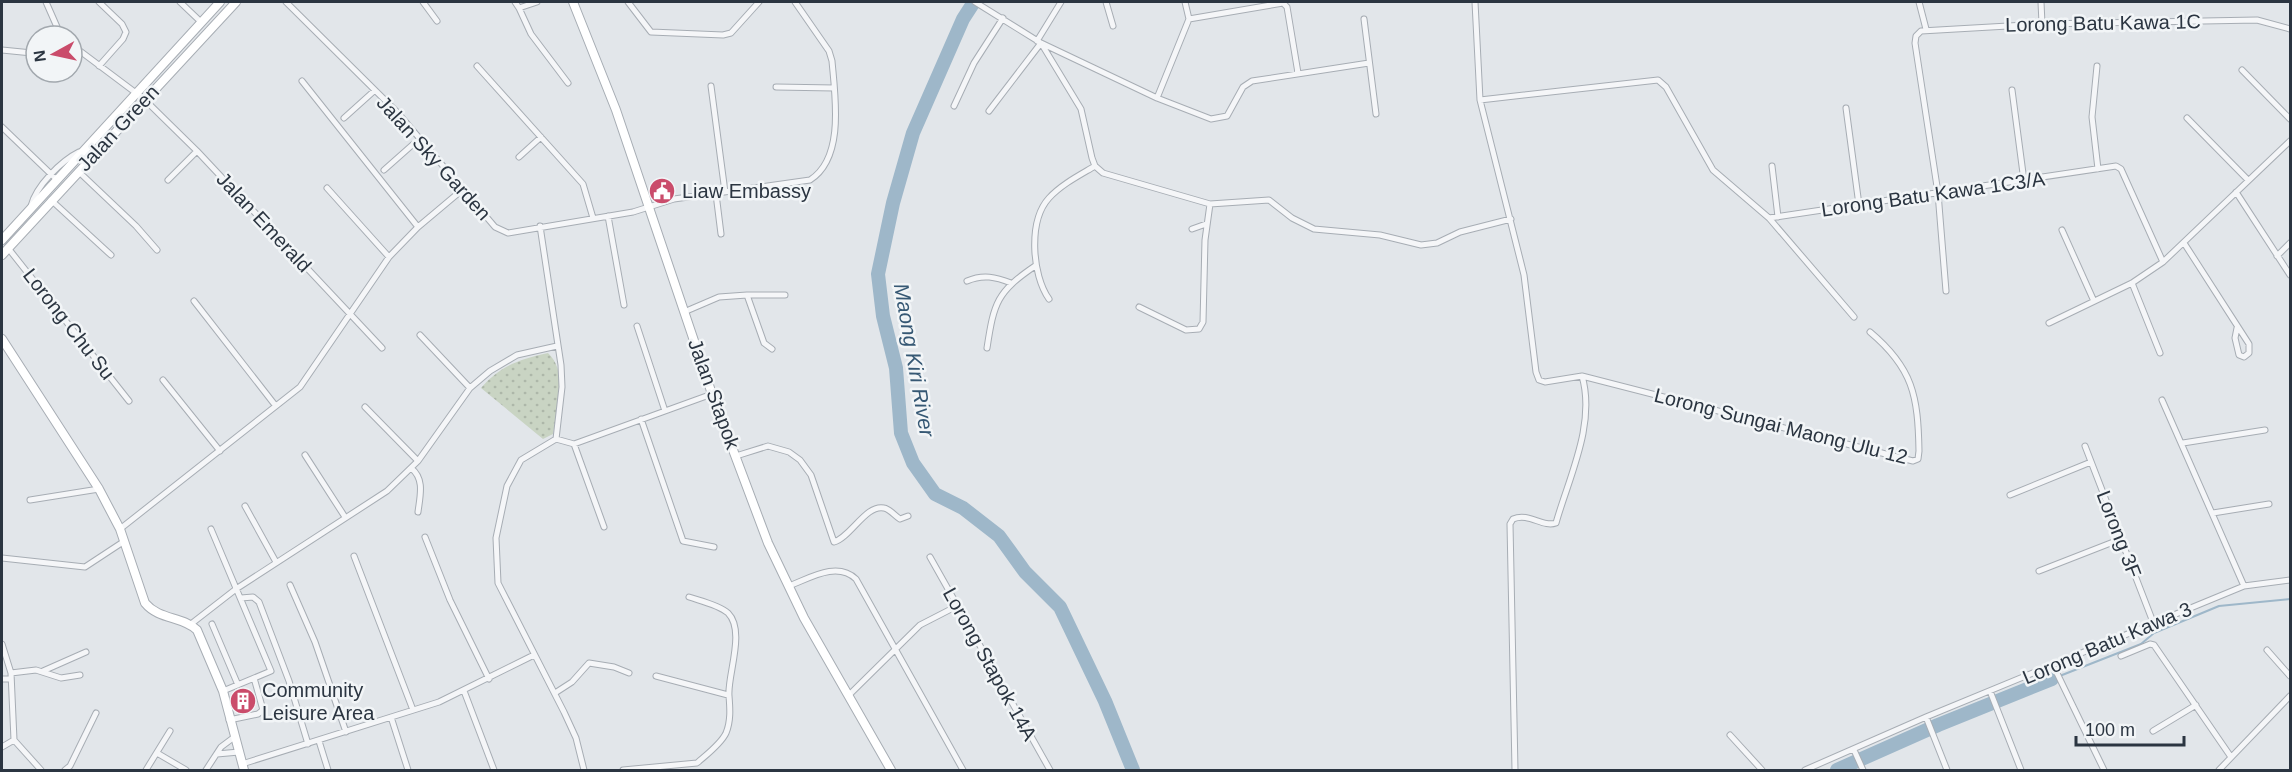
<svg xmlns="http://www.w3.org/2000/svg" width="2292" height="772" viewBox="0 0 2292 772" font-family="Helvetica,sans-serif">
  <defs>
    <pattern id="park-dots" width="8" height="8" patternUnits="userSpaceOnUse" patternTransform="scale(1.5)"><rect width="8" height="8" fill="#c9d4c3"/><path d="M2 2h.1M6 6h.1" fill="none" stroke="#adb7a9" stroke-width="1.8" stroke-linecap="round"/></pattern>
  </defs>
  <rect width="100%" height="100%" fill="#e2e6ea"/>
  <!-- park -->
  <path fill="url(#park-dots)" d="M 548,353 C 569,373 557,409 553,434 L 543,439 L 481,388 C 500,366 520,359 548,353 Z"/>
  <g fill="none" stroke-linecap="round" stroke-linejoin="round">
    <!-- stream -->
    <path stroke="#9eb7c9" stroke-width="2" d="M 2052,679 L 2141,644 L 2154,633 L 2219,606 L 2290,599"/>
    <!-- river -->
    <path stroke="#9eb7c9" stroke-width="14" d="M 974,2 L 963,19 L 913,133 L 893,203 L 878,274 L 883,316 L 896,368 L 901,433 L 913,463 L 935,494 L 963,508 L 999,536 L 1025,572 L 1060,607 L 1105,701 L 1133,770
      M 1837,770 L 1938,725 L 2052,679"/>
    <defs>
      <path id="street" d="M 46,2 L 61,36
        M 99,2 L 122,24 L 126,32 L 123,39 L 99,66
        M 180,2 L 201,22
        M 286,2 L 398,113 L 495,227 L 508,233 L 633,212 L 674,199 L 810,180 C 845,158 835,96 832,61 L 829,51 L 795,2
        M 423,2 L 437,21
        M 515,2 L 519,8 L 537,2
        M 628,2 L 651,32 L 723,35 L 731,33 L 759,2
        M 975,2 L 1041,43 L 1081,109 L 1092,158 L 1095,166 L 1103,173 L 1210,204 L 1269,200 L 1292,218 L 1314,229 L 1380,235 L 1421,245 L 1437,243 L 1460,232 L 1511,219
        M 1106,2 L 1113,26
        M 1185,2 L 1189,19 L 1157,98 L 1211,119 L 1227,116 L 1243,87 L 1252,81 L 1369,63
        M 1475,2 L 1480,100 L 1524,275 L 1536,372 L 1539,380 L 1545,382 L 1582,376 L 1913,461 L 1918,459 L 1919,451 C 1918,396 1913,368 1870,332
        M 1919,2 L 1926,29
        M 2041,2 L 2042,24
        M 519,8 L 531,34 L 568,83
        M 1189,19 L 1283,3 L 1287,7 L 1298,73
        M 1364,19 L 1376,114
        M 1037,41 L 1061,2
        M 72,45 L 144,99 L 197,151 L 382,348
        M 2,50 L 32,53 L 36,51
        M 477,66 L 583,184 L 593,218
        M 2097,66 L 2092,117 L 2098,169
        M 2242,70 L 2290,119
        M 302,81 L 418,227
        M 711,86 L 725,192
        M 776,87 L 834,88
        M 2012,90 L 2024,181
        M 1480,100 L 1658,80 L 1666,87 L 1713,170 L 1769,218 L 1854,317
        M 954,106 L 974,63 L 1003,18
        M 1846,108 L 1859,205
        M 989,111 L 1041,43 L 1157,98
        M 344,118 L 374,91
        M 2187,118 L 2248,180
        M 2,127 L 54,177
        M 519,157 L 541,137
        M 1772,166 L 1778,217
        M 384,170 L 419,139
        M 78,171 L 136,226 L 157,250
        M 168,180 L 197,151
        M 327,188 L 389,257
        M 2236,192 L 2290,275
        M 716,194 L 721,234
        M 51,200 L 111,255
        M 31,206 C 36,186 61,161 79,152
        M 608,216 L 624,305
        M 1769,218 L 2116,166 L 2121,169 L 2163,262
        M 540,226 L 561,365 L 562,387 L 556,439
        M 1192,229 L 1206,224
        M 2062,230 L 2093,299
        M 2184,243 L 2249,344 L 2249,353 L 2244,357 L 2239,355 L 2235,338 L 2237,328
        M 8,248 L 129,401
        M 2277,256 L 2290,243
        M 967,281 C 983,274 996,277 1011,283
        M 2132,283 L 2160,353
        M 1946,291 L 1938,193 L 1915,43 L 1916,36 L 1921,31 L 2042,24 L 2257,20 L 2290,29
        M 747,295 L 785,295
        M 1049,299 C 1032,275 1028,221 1049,198 C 1062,184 1080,175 1095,166
        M 194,301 L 275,405
        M 1139,307 L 1186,330 L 1199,329 L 1203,322 L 1205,240 L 1210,204
        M 684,312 L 719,297 L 747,295 L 764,343 L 772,349
        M 2049,323 L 2132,283 L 2163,262 L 2290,141
        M 637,326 L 665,411
        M 420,335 L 470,388
        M 987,348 C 994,302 997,292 1035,266
        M 163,380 L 220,451
        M 2162,400 L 2244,586
        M 365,407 L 418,461
        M 641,419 L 683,541 L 714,547
        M 556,439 L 521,460 L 507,486 L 496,538 L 498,583 L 564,712 L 576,738 L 584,770
        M 556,439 L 574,444 L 712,394
        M 2183,443 L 2265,430
        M 574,444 L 604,527
        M 2085,446 L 2153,622
        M 305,455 L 345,517
        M 736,456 L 768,446 L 789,452 L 800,460 L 811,475 L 834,542 C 851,537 866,504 884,508 C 890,509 895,516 900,519 L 908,516
        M 411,468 C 425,479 420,496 418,512
        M 2010,495 L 2091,462
        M 30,500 L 99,489
        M 245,506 L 276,562
        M 2213,513 L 2269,504
        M 120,529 L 300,387 L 389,257 L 418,227 L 462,190
        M 211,529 L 271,671 L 223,691
        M 425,537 L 450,600 L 489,679
        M 354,556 L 413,710
        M 930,557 L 1050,770
        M 2,558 L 85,567 L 123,542
        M 2039,571 L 2121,539
        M 290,585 L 315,642 L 346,732
        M 789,586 C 810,578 837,561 856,579 L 963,770
        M 241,598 L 253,597 L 259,602 L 289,681 L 308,744
        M 191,624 L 236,589 L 387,491 L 418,461 L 470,388 L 490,371 L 517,355 L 557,346
        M 212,624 L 238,685
        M 2,644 L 11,673 L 14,740 L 41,770
        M 2267,650 L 2290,676
        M 2121,656 L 2150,644 L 2154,645 L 2231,757
        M 2053,665 L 2104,770
        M 43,671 L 86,652
        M 11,673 L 36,670 L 61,678 L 80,675
        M 656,676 L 728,695
        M 2,679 L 11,679
        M 464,691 L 494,770
        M 1990,691 L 2021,770
        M 555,693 L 572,682 L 589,663 L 614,667 L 629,673
        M 848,696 L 920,625 L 957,606
        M 391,717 L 408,770
        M 1926,717 L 1947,770
        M 229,720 L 258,714 L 263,710 L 254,678
        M 2153,731 L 2196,705
        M 1730,735 L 1762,770
        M 319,741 L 328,770
        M 2,747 L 14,740
        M 1854,750 L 1863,770
        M 157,753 L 186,770
        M 217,754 L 239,752
        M 242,764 L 439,702 L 534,655
        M 65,770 L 70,766 L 96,713
        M 146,770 L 170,731
        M 206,770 L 221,747 L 233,738
        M 623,770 L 697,763 C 706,755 721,744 726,733 C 731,721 730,708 729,696 C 727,676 746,631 728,613 C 719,605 701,601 689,597
        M 1515,770 L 1510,524 L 1513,519 C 1529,512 1543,528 1556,523 C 1569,477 1596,424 1582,376
        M 1805,770 L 1926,717 L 2244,586 L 2290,580
        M 2219,770 L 2290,696"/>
      <path id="secondary" d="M 573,2 L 616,110 L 712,394 L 768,543 L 804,618 L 891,770
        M 2,240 L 220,2
        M 2,255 L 236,2
        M 2,339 L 99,489 L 120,529 L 145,603 C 159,620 182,616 197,630 L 223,691 L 244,770"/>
    </defs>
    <!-- street casing -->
    <use href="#street" stroke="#a7adb4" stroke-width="7"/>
    <!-- secondary casing -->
    <use href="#secondary" stroke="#a7adb4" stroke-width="10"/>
    <!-- street -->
    <use href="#street" stroke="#f5f6f8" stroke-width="5"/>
    <!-- secondary -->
    <use href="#secondary" stroke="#fff" stroke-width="8"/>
  </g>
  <!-- icons -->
  <defs>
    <symbol id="civic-disc" viewBox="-11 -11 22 22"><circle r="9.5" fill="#ca4c6b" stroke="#f2f5f7"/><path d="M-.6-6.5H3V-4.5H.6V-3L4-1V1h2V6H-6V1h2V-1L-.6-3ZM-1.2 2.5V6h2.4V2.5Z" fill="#fff"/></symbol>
    <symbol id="building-disc" viewBox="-11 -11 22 22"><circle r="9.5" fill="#ca4c6b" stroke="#f2f5f7"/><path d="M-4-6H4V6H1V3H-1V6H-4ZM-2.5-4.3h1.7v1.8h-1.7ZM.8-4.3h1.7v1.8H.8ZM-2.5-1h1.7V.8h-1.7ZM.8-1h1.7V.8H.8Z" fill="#fff"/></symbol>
  </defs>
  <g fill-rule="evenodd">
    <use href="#civic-disc" x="647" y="176" width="30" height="30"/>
    <use href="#building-disc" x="228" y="686" width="30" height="30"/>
  </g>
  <g text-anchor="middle" stroke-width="5" stroke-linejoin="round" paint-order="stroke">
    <!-- street labels -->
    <g font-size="20" fill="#2b3541" stroke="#f2f5f7">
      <text transform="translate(2103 23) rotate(-1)" y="7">Lorong Batu Kawa 1C</text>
      <text transform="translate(118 128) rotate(-47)" y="7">Jalan Green</text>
      <text transform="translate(434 158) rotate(48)" y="7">Jalan Sky Garden</text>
      <text transform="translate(1933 194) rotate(-8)" y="7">Lorong Batu Kawa 1C3/A</text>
      <text transform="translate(264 222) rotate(47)" y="7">Jalan Emerald</text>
      <text transform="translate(69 324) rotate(52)" y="7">Lorong Chu Su</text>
      <text transform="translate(714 394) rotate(70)" y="7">Jalan Stapok</text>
      <text transform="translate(1781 426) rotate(14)" y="7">Lorong Sungai Maong Ulu 12</text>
      <text transform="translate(2119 534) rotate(69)" y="7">Lorong 3F</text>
      <text transform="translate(2107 643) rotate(-23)" y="7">Lorong Batu Kawa 3</text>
      <text transform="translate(990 664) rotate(61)" y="7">Lorong Stapok 14A</text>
    </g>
    <!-- poi labels -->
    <g font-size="20" fill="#2b3541" stroke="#f2f5f7" text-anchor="start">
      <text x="682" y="198">Liaw Embassy</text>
      <text x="262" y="697">Community<tspan x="262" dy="23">Leisure Area</tspan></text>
    </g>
    <!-- water labels -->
    <g font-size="21" font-style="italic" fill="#365874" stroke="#f2f5f7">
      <text transform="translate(914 360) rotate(80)" y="7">Maong Kiri River</text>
    </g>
  </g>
  <!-- border -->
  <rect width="2292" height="772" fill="none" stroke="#2b3541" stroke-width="6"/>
  <!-- north arrow -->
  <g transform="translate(54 54) rotate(262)"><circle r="28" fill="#f2f5f7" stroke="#a2a8ae" stroke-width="1.5"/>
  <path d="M0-4.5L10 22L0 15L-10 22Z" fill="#ca4c6b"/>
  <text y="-9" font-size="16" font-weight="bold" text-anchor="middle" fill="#2b3541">N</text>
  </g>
  <!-- scale -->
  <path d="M2076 736v9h108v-9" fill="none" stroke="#2b3541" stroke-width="3"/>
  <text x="2085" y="736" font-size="18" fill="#2b3541" stroke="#f2f5f7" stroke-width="4.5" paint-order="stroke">100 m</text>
</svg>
